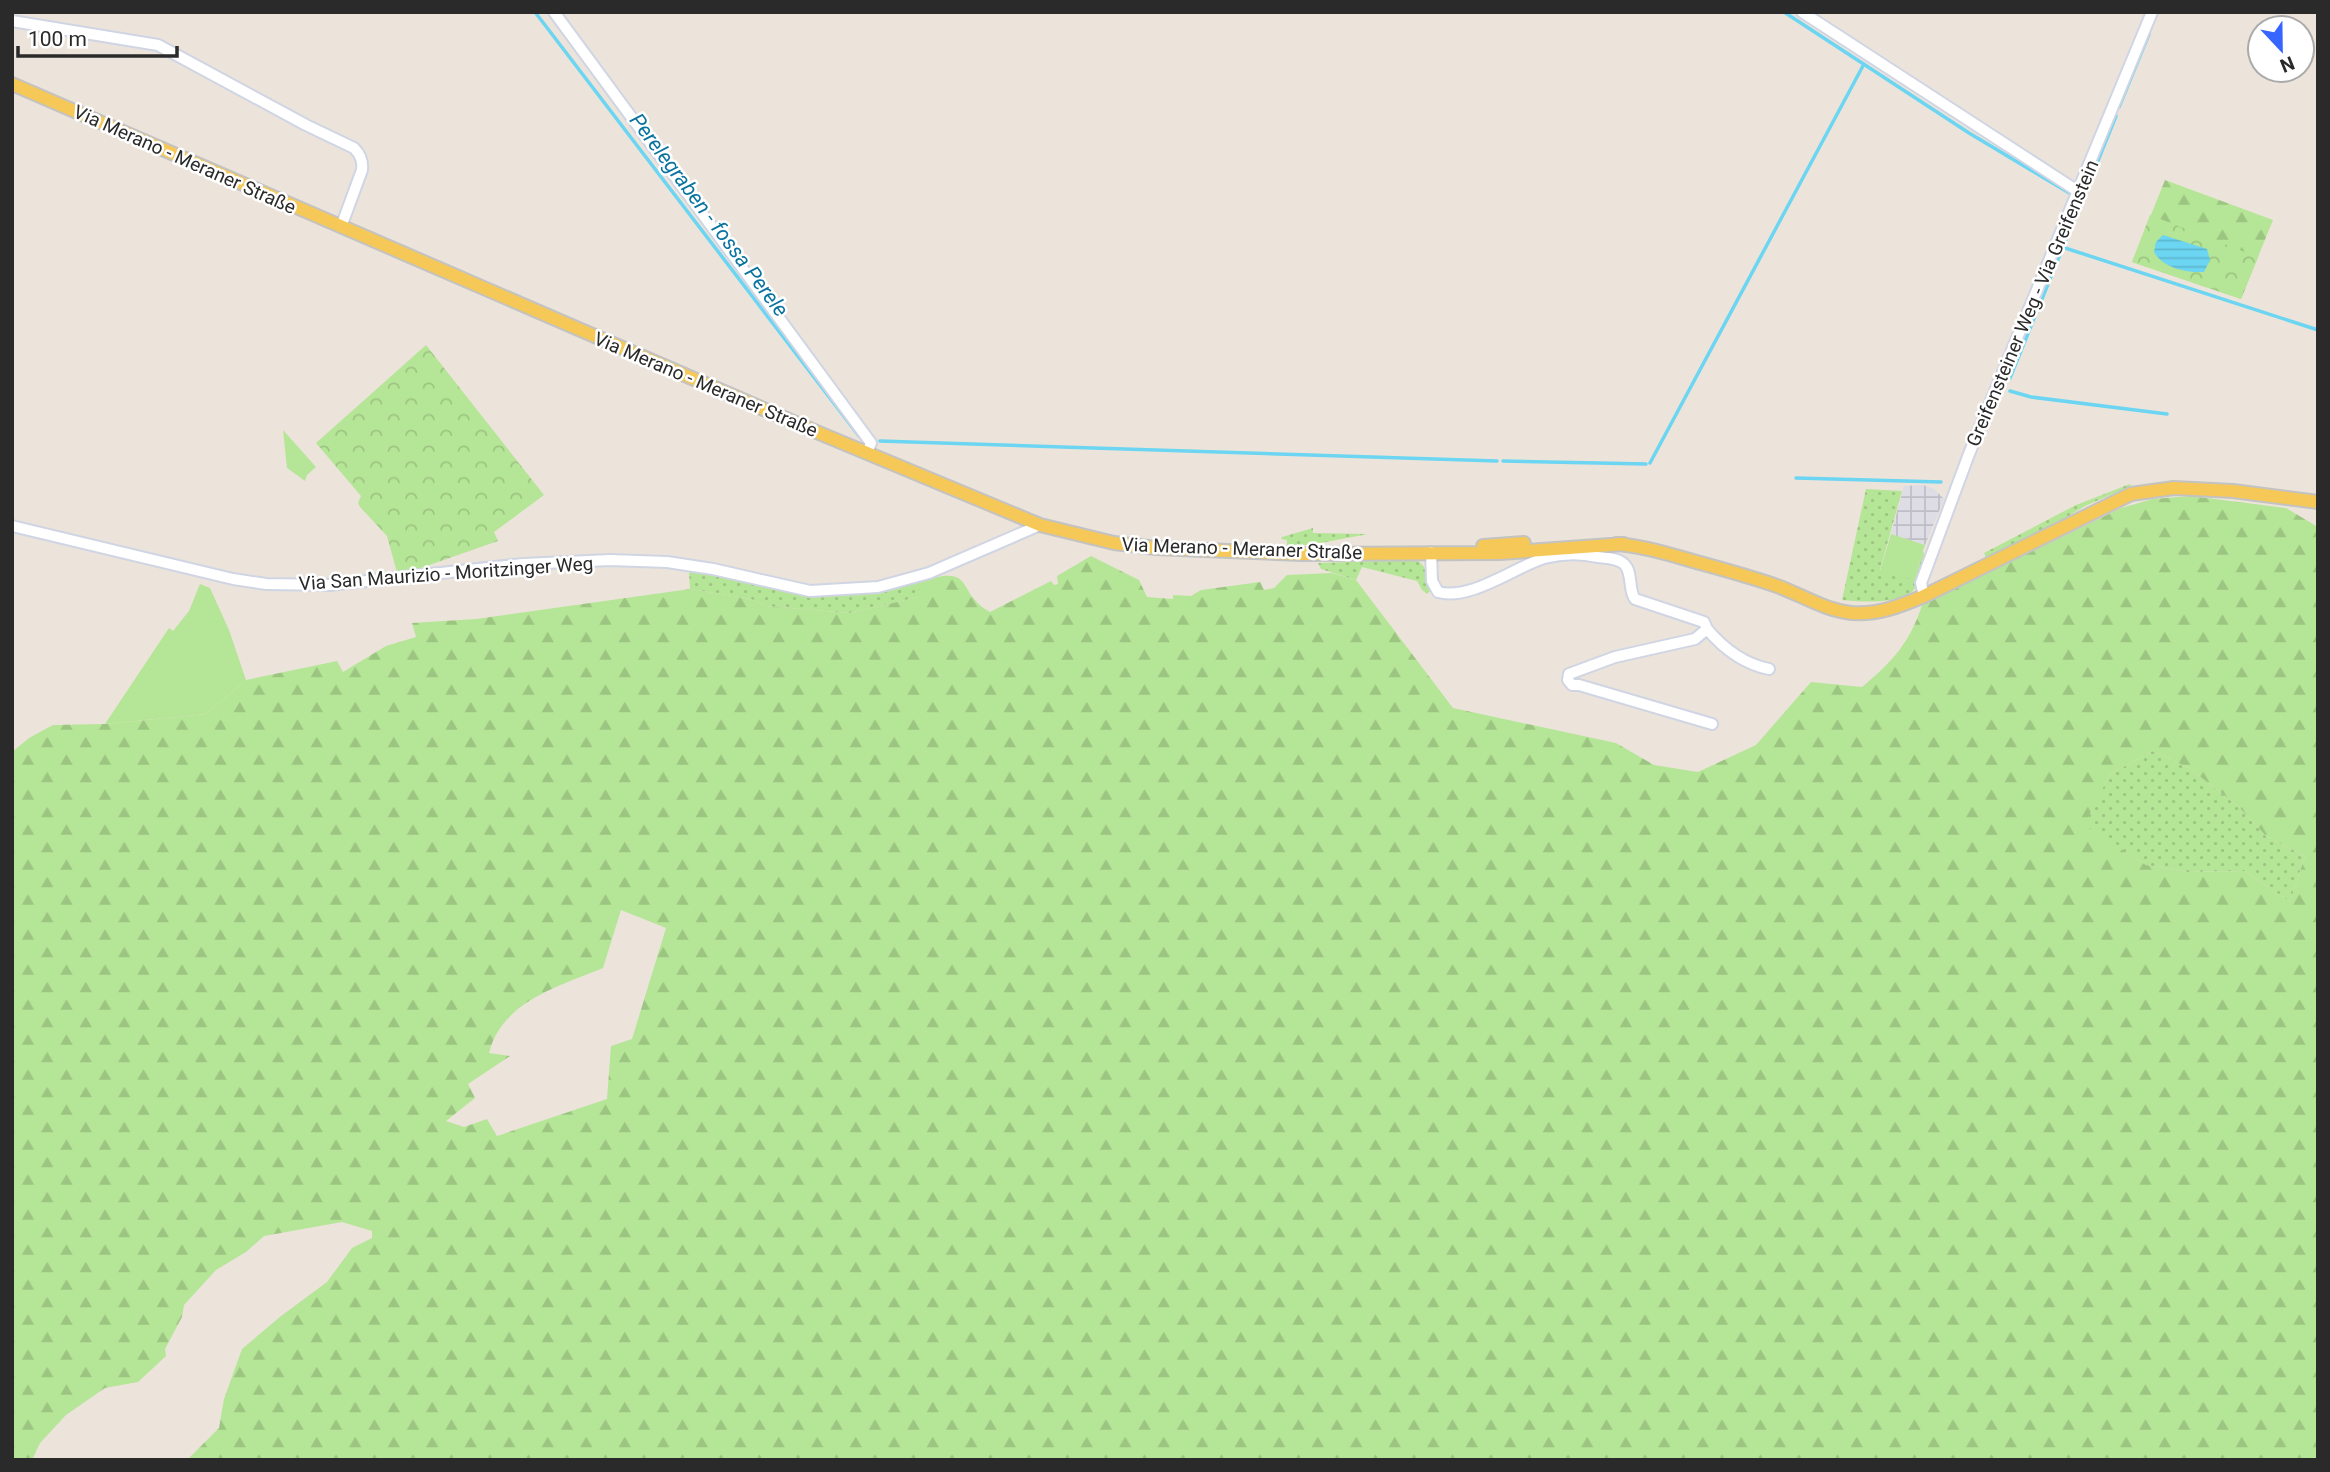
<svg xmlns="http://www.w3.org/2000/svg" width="2330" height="1472" viewBox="0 0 2330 1472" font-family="Roboto,sans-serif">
  <defs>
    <pattern id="industrial-grid" width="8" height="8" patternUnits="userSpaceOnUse" patternTransform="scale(1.75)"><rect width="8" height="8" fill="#dedce5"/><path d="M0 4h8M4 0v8" fill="none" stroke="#bfbdc5"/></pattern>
    <pattern id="grass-dots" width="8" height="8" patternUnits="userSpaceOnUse" patternTransform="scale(1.75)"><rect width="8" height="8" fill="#b5e596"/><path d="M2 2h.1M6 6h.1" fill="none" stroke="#9cc581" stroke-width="1.8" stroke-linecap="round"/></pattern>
    <pattern id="forest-firs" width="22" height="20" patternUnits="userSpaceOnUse" patternTransform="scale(1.75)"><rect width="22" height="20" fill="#b5e596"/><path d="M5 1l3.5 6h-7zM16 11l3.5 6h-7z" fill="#9cc581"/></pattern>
    <pattern id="park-crowns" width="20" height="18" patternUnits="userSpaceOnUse" patternTransform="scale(1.75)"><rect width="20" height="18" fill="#b5e596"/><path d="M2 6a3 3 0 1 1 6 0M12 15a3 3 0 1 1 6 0" fill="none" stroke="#9cc581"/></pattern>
    <pattern id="water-rules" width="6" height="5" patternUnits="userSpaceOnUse" patternTransform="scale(1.75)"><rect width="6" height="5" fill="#6bd5f2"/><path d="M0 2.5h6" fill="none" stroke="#5db7d0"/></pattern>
  </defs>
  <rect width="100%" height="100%" fill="#ece4db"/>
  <!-- industrial -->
  <path fill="url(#industrial-grid)" d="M 1923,485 L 1934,489 L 1944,499 L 1925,545 L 1891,534 L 1904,486 Z"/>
  <!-- grass -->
  <path fill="url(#grass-dots)" d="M 2130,484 L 2131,486 L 2085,506 L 2037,535 L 1987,559 L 1984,553 L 2076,505 Z
    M 1866,489 L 1902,491 L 1880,570 L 1915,574 L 1923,551 C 1926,559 1923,565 1920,572 C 1919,577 1918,584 1915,588 C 1905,605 1859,602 1842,600 Z
    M 1313,528 L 1313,533 L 1368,534 L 1310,545 L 1287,545 L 1287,540 L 1281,539 L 1282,537 Z
    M 1414,560 C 1428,563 1427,579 1430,591 L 1427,594 L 1422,590 L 1417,581 L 1362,567 L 1356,580 L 1321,569 L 1318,563 Z
    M 696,570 L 811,596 L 876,590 L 919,582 L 919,597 L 849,613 L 766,606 L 751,599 L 690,589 L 689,571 Z
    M 2153,751 L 2189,768 L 2238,806 L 2266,836 L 2305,856 L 2290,902 L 2245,871 L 2188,872 L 2146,865 L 2083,825 L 2110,774 Z"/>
  <!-- forest -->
  <path fill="url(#forest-firs)" fill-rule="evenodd" d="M 2165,180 L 2273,220 L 2241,299 L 2132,262 Z
    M 2191,496 L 2286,508 L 2318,527 L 2318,1460 L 187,1460 L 219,1428 L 224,1399 L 242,1349 L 281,1316 L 327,1282 L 352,1248 L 372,1238 L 372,1231 L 342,1222 L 264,1236 L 246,1252 L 216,1270 L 184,1305 L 182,1317 L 165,1349 L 166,1356 L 138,1382 L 105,1388 L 66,1415 L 40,1443 L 32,1460 L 12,1460 L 12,752 L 29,738 L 53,725 L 105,724 L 206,714 L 246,680 L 337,661 L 343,672 L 386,646 L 416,637 L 412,623 L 476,619 L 690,589 L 751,599 L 766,606 L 849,613 L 919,597 L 919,582 C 978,563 953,591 990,612 L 1051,581 L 1054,585 L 1058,584 L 1057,576 L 1091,556 L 1139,580 L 1147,597 L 1173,599 L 1173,595 L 1191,596 L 1201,590 L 1260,582 L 1264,590 L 1274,588 L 1287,575 L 1332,573 L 1356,580 L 1453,708 L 1616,743 L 1654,765 L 1698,772 L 1756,745 L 1811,682 L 1862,687 C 1892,662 1910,643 1922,605 L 2121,508 L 2153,499 ZM 2153,751 L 2189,768 L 2238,806 L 2266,836 L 2305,856 L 2290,902 L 2245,871 L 2188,872 L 2146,865 L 2084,825 L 2110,774 ZM 621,910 L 666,928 L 632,1039 L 611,1046 L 607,1099 L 497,1136 L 487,1119 L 464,1127 L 446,1121 L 475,1098 L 468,1084 L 510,1056 L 489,1053 C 502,1001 560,986 603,968 Z"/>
  <!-- park -->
  <path fill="url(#park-crowns)" d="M 2150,215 L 2258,257 L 2241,299 L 2132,262 Z
    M 426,345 L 544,495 L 494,532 L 498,541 L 398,576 L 387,536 L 360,507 L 358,503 L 361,496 L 316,443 Z"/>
  <!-- garden -->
  <path fill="#b5e596" d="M 283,430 L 316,467 L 307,475 L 305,481 L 287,468 Z
    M 1891,534 L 1925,545 L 1915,574 L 1908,579 L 1880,571 Z
    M 200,584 L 210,588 L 229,630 L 246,680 L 206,714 L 105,724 L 169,628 L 173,631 L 189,611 Z"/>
  <!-- water -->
  <path fill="url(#water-rules)" d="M 2163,235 L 2207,249 L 2210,260 L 2204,272 C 2186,273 2163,268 2154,252 L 2156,242 Z"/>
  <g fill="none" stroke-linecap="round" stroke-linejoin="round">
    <!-- stream -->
    <path stroke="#6bd5f2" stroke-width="3.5" d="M 535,12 L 859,436
      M 1784,12 L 1969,133 L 2071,194
      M 2119,107 L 2149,34
      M 2062,247 L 2318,330
      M 2010,378 L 2116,116
      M 2010,391 L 2031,397 L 2167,414
      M 880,441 L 1497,461
      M 1503,461 L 1646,464
      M 1650,463 L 1864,64
      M 1796,478 L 1941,482"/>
    <defs>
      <path id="minor" d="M 554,12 L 871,443 L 867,453
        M 1802,12 L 2079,192
        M 12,21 L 158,45 L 306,125 L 354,148 C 361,155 363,161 362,170 L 341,227
        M 12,526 L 233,579 L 266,584 L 330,585 L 523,564 L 610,560 L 667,562 L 713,569 L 810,591 L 878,587 L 929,573 L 1040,525
        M 1431,552 L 1432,581 L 1438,592 C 1470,601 1513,568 1544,558 C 1563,553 1580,553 1598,557 C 1606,558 1618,558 1624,564 C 1633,572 1628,590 1635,599 L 1704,622 L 1707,629 L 1695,639 L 1615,657 L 1569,674 L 1568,680 L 1572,685 L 1579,685 L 1712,724
        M 1924,596 L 1921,583 L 1969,454 L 2152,12
        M 1707,629 C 1723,648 1744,664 1769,669"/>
      <path id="major" d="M 12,84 L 819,433 L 1040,525 L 1114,543 L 1156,548 L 1301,554 L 1500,553 L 1624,544
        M 1616,544 C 1644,546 1672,555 1700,563 C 1725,570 1751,577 1777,586 C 1802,595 1824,610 1852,613 C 1878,615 1900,606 1924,596 L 2131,494 L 2174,488 L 2233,491 L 2318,502
        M 1483,546 L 1524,543"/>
    </defs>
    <!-- minor casing -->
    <use href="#minor" stroke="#d0d5e3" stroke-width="14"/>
    <!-- major casing -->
    <use href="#major" stroke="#c3c3c3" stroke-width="16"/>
    <!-- minor -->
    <use href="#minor" stroke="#fff" stroke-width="10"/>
    <!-- major -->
    <use href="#major" stroke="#f5c858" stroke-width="12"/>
  </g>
  <g text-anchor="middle" stroke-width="5" stroke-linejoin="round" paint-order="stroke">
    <!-- street labels -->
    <g font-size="19" fill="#2a2a2a" stroke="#fff">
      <text transform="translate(185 159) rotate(24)" y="7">Via Merano - Meraner Straße</text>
      <text transform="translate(2032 303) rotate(-67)" y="7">Greifensteiner Weg - Via Greifenstein</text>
      <text transform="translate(706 384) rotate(23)" y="7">Via Merano - Meraner Straße</text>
      <text transform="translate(1242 548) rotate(2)" y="7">Via Merano - Meraner Straße</text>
      <text transform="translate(446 573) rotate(-4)" y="7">Via San Maurizio - Moritzinger Weg</text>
    </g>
    <!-- water labels -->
    <g font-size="21" font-style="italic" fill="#09739f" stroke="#fff">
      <text transform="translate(709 215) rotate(53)" y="7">Perelegraben - fossa Perele</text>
    </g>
  </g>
  <!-- border -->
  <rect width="2330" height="1472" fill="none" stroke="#2a2a2a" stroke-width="28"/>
  <!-- north arrow -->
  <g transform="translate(2281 49) rotate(158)"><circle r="33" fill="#ffffff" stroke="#aaaaaa" stroke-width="2"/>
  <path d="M0-5L12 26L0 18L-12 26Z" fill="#3665ff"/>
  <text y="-10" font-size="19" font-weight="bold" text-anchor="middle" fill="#2a2a2a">N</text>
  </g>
  <!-- scale -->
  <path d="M18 46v10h159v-10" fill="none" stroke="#2a2a2a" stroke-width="3.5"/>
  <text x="28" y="46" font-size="21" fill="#2a2a2a" stroke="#ffffff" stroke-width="5" paint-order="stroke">100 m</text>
</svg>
